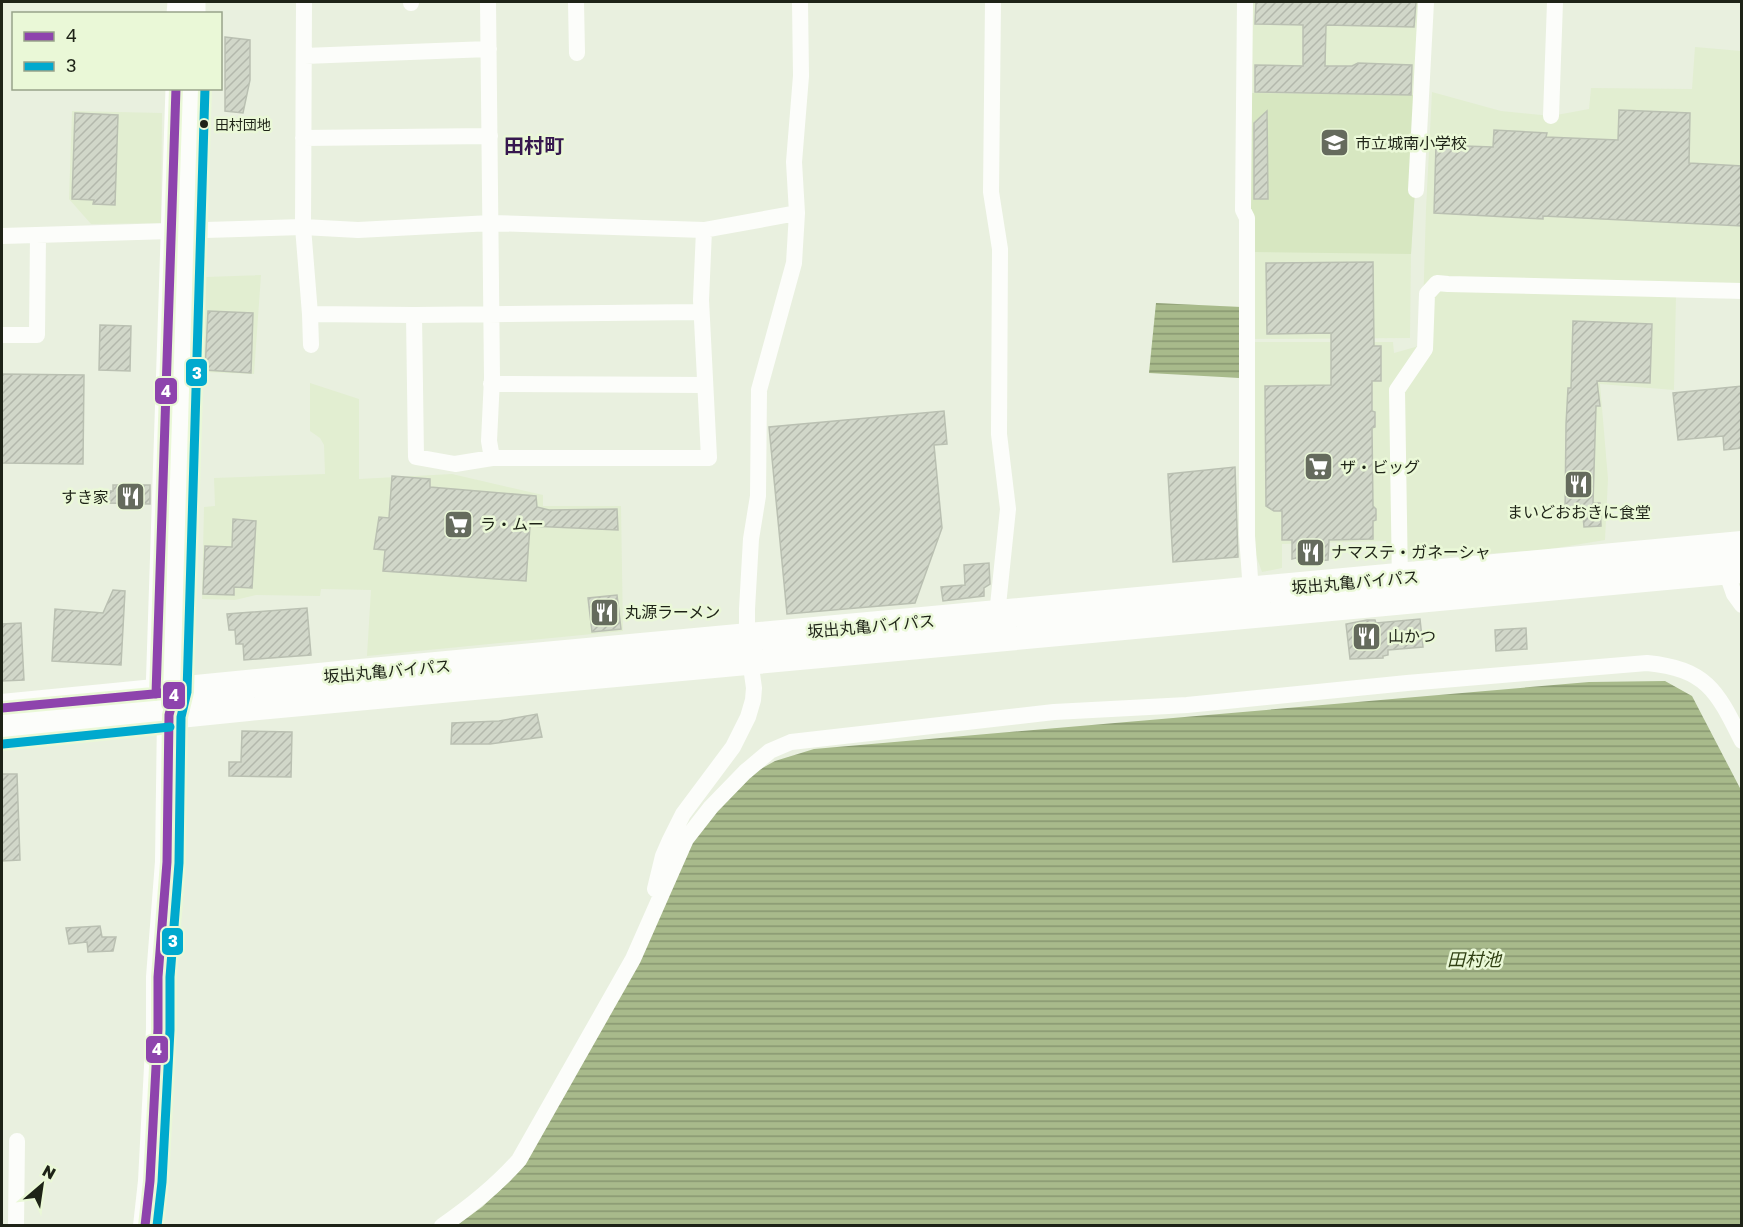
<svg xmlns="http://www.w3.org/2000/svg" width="1743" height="1227" viewBox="0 0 1743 1227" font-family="'Golos Text','Noto Sans JP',sans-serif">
  <defs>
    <pattern id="water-rules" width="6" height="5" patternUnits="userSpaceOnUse" patternTransform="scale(1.5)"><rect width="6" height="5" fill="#a8ba8b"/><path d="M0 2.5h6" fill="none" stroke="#889771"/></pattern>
    <pattern id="building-hatch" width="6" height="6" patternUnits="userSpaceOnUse" patternTransform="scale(1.5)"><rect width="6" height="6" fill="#d1d7c9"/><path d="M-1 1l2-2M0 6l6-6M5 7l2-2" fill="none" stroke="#b3b8ac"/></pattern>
  </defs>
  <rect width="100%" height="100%" fill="#e9f0df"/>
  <!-- built -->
  <path fill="#e2eed1" d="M 1251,2 L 1426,2 L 1411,254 L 1410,338 L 1250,339 L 1149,373 L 1156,303 L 1241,307 Z
    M 1695,47 L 1741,51 L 1741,299 L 1676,296 L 1674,390 L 1600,384 L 1608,479 L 1605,540 L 1544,550 L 1387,560 L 1386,541 L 1282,544 L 1282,568 L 1262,572 L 1255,553 L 1253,342 L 1393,342 L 1394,353 L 1419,346 L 1422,342 L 1426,209 L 1432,92 L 1501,111 L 1551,116 L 1589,109 L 1591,88 L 1692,89 Z
    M 72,111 L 162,113 L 161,223 L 91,224 L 69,199 Z
    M 261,275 L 254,374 L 202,372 L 206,277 Z
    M 310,383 L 359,399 L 359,479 L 452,474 L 543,495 L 543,506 L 621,506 L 623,631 L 367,656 L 371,590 L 321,589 L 320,596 L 256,595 L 235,600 L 202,599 L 204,507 L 215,506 L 214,478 L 325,474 L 324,445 L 320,438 L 310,431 Z"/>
  <!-- pitch -->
  <path fill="#d7e7c1" d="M 1250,93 L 1421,95 L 1411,254 L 1252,252 L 1248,209 Z"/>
  <!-- water -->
  <path fill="url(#water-rules)" d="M 1156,303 L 1241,307 L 1240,378 L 1149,373 Z
    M 1665,681 L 1692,696 L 1741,790 L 1741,1225 L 456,1226 L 482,1207 L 511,1180 L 705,819 L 736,783 L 775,761 L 814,749 L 1589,682 Z"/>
  <!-- building -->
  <path fill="url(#building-hatch)" stroke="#bac0b2" stroke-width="1.5" d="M 1256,2 L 1416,2 L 1414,27 L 1326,25 L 1325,66 L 1352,66 L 1358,63 L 1412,65 L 1411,95 L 1255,92 L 1255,65 L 1303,66 L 1303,25 L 1255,24 Z
    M 225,37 L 250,40 L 250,80 L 243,113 L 225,111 Z
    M 1619,110 L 1690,113 L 1689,163 L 1742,166 L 1742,226 L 1543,216 L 1543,219 L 1434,213 L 1436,145 L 1493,147 L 1494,130 L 1547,133 L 1546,137 L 1618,140 Z
    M 1267,111 L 1268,199 L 1254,199 L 1254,123 Z
    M 75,113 L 118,115 L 115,205 L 93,204 L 94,200 L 72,199 Z
    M 1373,262 L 1374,346 L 1381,346 L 1381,381 L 1372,381 L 1372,411 L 1375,412 L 1375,427 L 1372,428 L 1373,506 L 1376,509 L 1376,520 L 1373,521 L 1373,539 L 1329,540 L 1328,560 L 1300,562 L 1296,558 L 1292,559 L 1292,540 L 1282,540 L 1282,511 L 1274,511 L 1266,506 L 1265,386 L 1331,385 L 1331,333 L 1267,334 L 1266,263 Z
    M 208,311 L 253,313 L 251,373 L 205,370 Z
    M 1573,321 L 1652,324 L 1650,383 L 1597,381 L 1600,406 L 1596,406 L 1593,503 L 1600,503 L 1601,526 L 1584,527 L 1583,516 L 1565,517 L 1566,424 L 1568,388 L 1571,388 Z
    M 100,325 L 131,326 L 130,371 L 99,370 Z
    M 2,374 L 84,375 L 83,464 L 2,463 Z
    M 1742,386 L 1742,448 L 1724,450 L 1723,436 L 1678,440 L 1673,393 Z
    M 944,411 L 947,444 L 934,445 L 942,528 L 915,603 L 787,614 L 769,427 Z
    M 1235,467 L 1238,557 L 1173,562 L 1168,474 Z
    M 392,476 L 430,479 L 430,487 L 536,496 L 537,507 L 549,510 L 617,509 L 618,530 L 530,526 L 526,581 L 383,571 L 385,550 L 374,549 L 379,517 L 389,518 Z
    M 113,485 L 150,485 L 150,504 L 107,503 L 107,491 L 113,491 Z
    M 233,519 L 256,521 L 252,588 L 234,587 L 234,595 L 203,594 L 205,546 L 232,547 Z
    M 989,563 L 990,584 L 984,588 L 984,596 L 943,601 L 941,587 L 965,585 L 964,565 Z
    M 113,590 L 125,591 L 121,665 L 52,661 L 55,609 L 103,613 Z
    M 617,595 L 621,629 L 592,632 L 588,598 Z
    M 307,608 L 311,655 L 244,660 L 243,644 L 236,644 L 235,630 L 229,630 L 227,614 Z
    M 1420,619 L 1423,647 L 1388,650 L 1388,655 L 1383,656 L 1383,658 L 1350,659 L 1346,624 L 1367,620 L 1375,620 L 1376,623 Z
    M 21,623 L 24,680 L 2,681 L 2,624 Z
    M 1526,628 L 1527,649 L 1496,651 L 1495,630 Z
    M 537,714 L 542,737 L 490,744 L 451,744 L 452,723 L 499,721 Z
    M 242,731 L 292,732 L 291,777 L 229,776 L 229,762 L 241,762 Z
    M 2,774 L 17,774 L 20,860 L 2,861 Z
    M 100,926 L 102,937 L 116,937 L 113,951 L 88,952 L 87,942 L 69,944 L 66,928 Z"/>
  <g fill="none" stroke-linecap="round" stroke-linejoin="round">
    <!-- minor -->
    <path stroke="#fcfdfa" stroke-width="16" d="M 411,2 L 411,3
      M 488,2 L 492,378 L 489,441 L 492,458
      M 576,2 L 577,53
      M 993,2 L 991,192 L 1000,249 L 999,434 L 1008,509 L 997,615
      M 1245,2 L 1243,210 L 1247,218 L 1247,536 L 1251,592
      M 304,56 L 489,49
      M 1551,116 L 1555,2
      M 303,138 L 490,136
      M 1416,190 L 1426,2
      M 704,230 L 797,213
      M 2,236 L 303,227 L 358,230 L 491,223 L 704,230 L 701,300 L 709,458 L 492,458 L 455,464 L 416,457 L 414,315 L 310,314 L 303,227 L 304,2
      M 310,314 L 311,345
      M 414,315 L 701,312
      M 2,335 L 37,335 L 38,236
      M 491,384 L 705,385
      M 1726,571 L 1734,594 L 1742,605
      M 1400,583 L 1397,390 L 1425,349 L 1427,294 L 1437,283 L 1448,284 L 1742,291
      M 655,889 L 663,856 L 670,840 L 683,814 L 733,747 L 748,717 L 753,700 L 754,688 L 747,638 L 747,609 L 751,539 L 758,496 L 759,390 L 794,263 L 797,213 L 794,162 L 801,76 L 800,2
      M 16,1226 L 17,1141
      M 442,1226 C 471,1206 496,1186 519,1160 L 633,959 L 686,839 L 711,807 L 745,772 L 770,751 L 791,742 L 1054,712 L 1187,705 L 1407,683 L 1647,663 C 1707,669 1717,691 1742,741"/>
    <!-- tertiary -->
    <path stroke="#fcfdfa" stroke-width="21" d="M 177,14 L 178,2
      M 195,14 L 195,2
      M 175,692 L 193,88
      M 156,694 L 176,88"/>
    <!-- secondary -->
    <path stroke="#fcfdfa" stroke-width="24" d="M 145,1226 L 150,1181 L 158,1029 L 158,977 L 167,862 L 169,715 L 174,698"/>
    <!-- trunk -->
    <path stroke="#fcfdfa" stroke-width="28" d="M 2,708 L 350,674 L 1742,545
      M 2,732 L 248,707 L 1742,569"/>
    <defs>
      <path id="bus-1" d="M 156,694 L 176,88
        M 2,708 L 175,692 L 169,715 L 167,862 L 158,977 L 158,1029 L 150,1181 L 145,1226"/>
      <path id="bus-2" d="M 3,744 L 170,727
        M 157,1226 L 162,1182 L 170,1030 L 170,977 L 179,863 L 181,717 L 187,692 L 205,88"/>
    </defs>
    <!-- bus-1 casing -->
    <use href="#bus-1" stroke="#eaf8d7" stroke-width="14"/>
    <!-- bus-2 casing -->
    <use href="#bus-2" stroke="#eaf8d7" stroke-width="14"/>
    <!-- bus-1 -->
    <use href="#bus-1" stroke="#8e44ad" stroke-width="9"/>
    <!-- bus-2 -->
    <use href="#bus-2" stroke="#00a9ce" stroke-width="9"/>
  </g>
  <!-- icons -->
  <defs>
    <symbol id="school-square" viewBox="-11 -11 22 22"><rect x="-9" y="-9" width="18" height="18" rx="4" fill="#656b5d" stroke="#eaf8d7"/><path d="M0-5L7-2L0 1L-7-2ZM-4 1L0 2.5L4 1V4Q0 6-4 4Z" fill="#fff"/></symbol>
    <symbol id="supermarket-square" viewBox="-11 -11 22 22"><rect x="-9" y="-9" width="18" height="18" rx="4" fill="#656b5d" stroke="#eaf8d7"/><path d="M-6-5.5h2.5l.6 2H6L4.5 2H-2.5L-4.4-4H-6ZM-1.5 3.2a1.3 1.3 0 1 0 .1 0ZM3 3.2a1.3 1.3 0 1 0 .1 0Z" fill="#fff"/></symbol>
    <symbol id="restaurant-square" viewBox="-11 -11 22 22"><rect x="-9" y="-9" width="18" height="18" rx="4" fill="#656b5d" stroke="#eaf8d7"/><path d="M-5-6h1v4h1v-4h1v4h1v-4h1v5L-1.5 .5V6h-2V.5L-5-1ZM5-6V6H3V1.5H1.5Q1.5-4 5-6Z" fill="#fff"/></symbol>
  </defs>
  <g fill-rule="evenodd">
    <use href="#school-square" x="1318" y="126" width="33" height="33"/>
    <use href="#supermarket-square" x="1302" y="450" width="33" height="33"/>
    <use href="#restaurant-square" x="1562" y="468" width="33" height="33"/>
    <use href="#restaurant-square" x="114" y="480" width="33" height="33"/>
    <use href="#supermarket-square" x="442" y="508" width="33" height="33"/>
    <use href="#restaurant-square" x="1294" y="536" width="33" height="33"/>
    <use href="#restaurant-square" x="588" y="596" width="33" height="33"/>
    <use href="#restaurant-square" x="1350" y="620" width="33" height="33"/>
  </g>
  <!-- markers -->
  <circle fill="#1e2317" stroke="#eaf8d7" stroke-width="2" cx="204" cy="124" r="5"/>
  <g text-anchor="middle" stroke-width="5" stroke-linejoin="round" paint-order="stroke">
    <!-- bus labels -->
    <g font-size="14" fill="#1e2317" stroke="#eaf8d7" text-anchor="start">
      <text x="215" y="130">田村団地</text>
    </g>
    <!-- poi labels -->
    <g font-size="16" fill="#1e2317" stroke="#eaf8d7" text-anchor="start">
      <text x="1355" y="149">市立城南小学校</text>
      <text x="1340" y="473">ザ・ビッグ</text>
      <text x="109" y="503" text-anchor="end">すき家</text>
      <text x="1579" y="518" text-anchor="middle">まいどおおきに食堂</text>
      <text x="480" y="530">ラ・ムー</text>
      <text x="1331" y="558">ナマステ・ガネーシャ</text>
      <text x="625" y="618">丸源ラーメン</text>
      <text x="1388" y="642">山かつ</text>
    </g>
    <!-- street labels -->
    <g font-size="16" fill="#1e2317" stroke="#eaf8d7">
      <text transform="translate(1355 582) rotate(-5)" y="6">坂出丸亀バイパス</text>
      <text transform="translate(871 626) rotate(-5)" y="6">坂出丸亀バイパス</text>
      <text transform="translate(387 671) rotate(-5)" y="6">坂出丸亀バイパス</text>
    </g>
    <!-- water labels -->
    <g font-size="18" font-style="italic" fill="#304013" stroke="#eaf8d7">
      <text x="1474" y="966">田村池</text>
    </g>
    <!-- quarter labels -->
    <g font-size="20" font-weight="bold" fill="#36174f" stroke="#eaf8d7">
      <text x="534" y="153">田村町</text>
    </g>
  </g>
  <g stroke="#eaf8d7" stroke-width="2">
    <rect x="185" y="358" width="23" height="29" rx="6" fill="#00a9ce"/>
    <rect x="154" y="377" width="24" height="28" rx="6" fill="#8e44ad"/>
    <rect x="162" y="681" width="24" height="29" rx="6" fill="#8e44ad"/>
    <rect x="161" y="927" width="23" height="29" rx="6" fill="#00a9ce"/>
    <rect x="145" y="1035" width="24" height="29" rx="6" fill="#8e44ad"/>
  </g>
  <g font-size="16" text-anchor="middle" font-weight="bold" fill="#fff">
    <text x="197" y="379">3</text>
    <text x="166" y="397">4</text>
    <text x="174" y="701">4</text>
    <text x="173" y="947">3</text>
    <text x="157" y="1055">4</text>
  </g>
  <!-- border -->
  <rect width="1743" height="1227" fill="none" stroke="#1e2317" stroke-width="6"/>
  <!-- legend -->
  <rect x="12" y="12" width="210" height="78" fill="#eaf8d7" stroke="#98a38a" stroke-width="1.5"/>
  <rect x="24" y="32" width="30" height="9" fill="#8e44ad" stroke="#98a38a" stroke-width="1.5"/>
  <text x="66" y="42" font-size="18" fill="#1e2317">4</text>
  <rect x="24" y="62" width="30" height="9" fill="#00a9ce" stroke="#98a38a" stroke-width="1.5"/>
  <text x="66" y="72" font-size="18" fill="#1e2317">3</text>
  <!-- north arrow -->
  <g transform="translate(42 1185) rotate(29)" stroke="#eaf8d7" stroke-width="4.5" paint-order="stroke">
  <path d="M0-4.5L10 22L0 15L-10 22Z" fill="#1e2317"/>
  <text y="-9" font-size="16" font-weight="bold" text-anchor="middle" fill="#1e2317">N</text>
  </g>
</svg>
